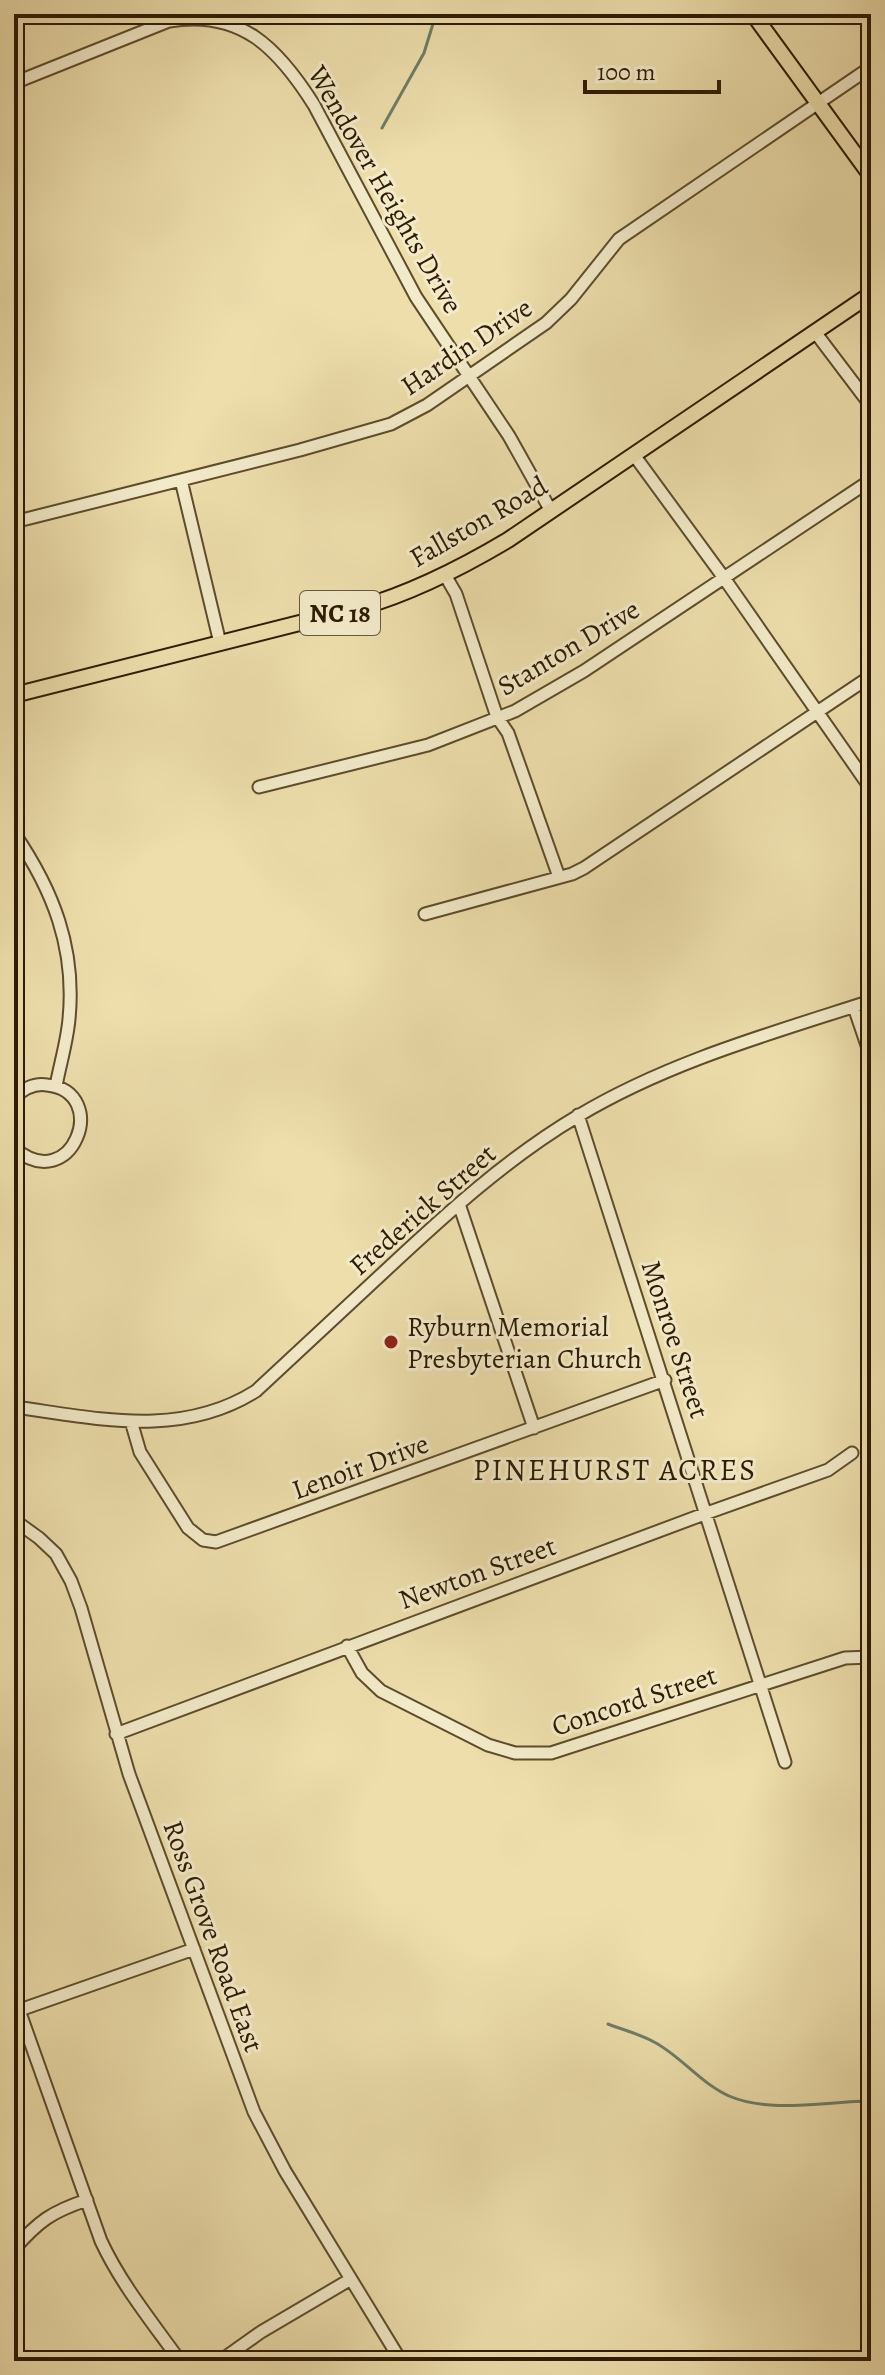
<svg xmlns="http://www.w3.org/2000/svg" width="885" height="2375" viewBox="0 0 885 2375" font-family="Alegreya,serif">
  <rect width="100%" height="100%" fill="#eddeac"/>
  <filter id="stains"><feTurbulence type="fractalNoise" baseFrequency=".0025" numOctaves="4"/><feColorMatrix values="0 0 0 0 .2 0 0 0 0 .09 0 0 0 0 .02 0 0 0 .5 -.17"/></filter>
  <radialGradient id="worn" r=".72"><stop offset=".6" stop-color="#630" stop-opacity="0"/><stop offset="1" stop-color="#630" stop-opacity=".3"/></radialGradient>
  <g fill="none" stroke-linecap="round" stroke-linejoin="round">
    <!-- stream -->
    <path stroke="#6e7c67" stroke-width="3" d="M 382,128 L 424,53 L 436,14
      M 608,2024 C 623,2030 640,2034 654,2042 C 681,2056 700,2083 729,2096 C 771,2114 828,2101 871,2101"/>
    <defs>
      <path id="minor" d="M 14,83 L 169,21 C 241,9 278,48 314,105 L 416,297 L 509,436 L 551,511
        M 815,332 L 871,406
        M 634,455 L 724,578 L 871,789
        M 181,480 L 220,643
        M 14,522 L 300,450 L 391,424 L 427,405 L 546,323 L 571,299 L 619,239 L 871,67
        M 445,575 L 456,594 L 497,717 L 508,733 L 559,877
        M 259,787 L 428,745 L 515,711 L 584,671 L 871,480
        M 14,833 C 53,890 76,948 69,1019 C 67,1042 60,1064 56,1086
        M 425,914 L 572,874 L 584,868 L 871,676
        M 854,1007 L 871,1057
        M 14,1098 C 23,1089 34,1083 47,1085 C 112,1092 72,1198 14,1148
        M 578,1115 L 785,1762
        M 459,1204 L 534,1428
        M 14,1407 C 97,1418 180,1439 256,1391 C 299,1351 342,1311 385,1271 C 445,1215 507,1158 578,1116 C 668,1062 772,1033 871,1001
        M 131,1421 L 140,1452 L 188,1528 L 203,1540 L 216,1542 L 665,1380
        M 14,1520 L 39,1538 L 56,1554 L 71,1581 L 81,1608 L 129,1774 L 254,2112 L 285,2171 L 401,2361
        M 347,1646 L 362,1673 L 381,1691 L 488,1745 L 515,1753 L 551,1753 L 845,1658 L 871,1657
        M 116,1734 L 707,1513 L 828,1470 L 852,1453
        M 19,2010 L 101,2241 C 121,2284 152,2322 180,2361
        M 14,2012 L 194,1949
        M 14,2249 C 39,2221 51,2212 87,2200
        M 220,2361 L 261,2332 L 351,2279"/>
      <path id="major" d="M 753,14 L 871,176
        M 14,695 L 359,608 C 412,593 461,568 508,540 L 871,294"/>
    </defs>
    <!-- minor casing -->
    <use href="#minor" stroke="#5d4c2c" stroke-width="15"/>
    <!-- major casing -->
    <use href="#major" stroke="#2d1b02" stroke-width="18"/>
    <!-- minor -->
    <use href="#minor" stroke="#f3eac9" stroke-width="11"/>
    <!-- major -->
    <use href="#major" stroke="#eddeac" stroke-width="14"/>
  </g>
  <!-- markers -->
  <circle fill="#8f2418" stroke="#f3eac9" stroke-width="3" cx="391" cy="1342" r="8"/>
  <g text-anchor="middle" stroke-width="6" stroke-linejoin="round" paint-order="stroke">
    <!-- shield labels -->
    <rect fill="#f3eac9" stroke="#68593e" stroke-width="2" x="300" y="591" width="80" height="44" rx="6"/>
    <g font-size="26" font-weight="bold" fill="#2d1b02">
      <text x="340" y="622">NC 18</text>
    </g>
    <!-- street labels -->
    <g font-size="28" fill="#2d1b02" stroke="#f3eac9">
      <text transform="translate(386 189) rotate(60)" y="10">Wendover Heights Drive</text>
      <text transform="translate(466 346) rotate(-34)" y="10">Hardin Drive</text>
      <text transform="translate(478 521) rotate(-30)" y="10">Fallston Road</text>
      <text transform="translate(568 647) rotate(-31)" y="10">Stanton Drive</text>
      <text transform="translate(422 1209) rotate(-41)" y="10">Frederick Street</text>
      <text transform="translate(676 1339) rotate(72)" y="10">Monroe Street</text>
      <text transform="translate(360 1466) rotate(-20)" y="10">Lenoir Drive</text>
      <text transform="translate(477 1572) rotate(-20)" y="10">Newton Street</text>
      <text transform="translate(634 1700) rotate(-18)" y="10">Concord Street</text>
      <text transform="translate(214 1936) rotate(70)" y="10">Ross Grove Road East</text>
    </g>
    <!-- poi labels -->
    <g font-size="28" fill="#2d1b02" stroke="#f3eac9" text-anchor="start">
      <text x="407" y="1336">Ryburn Memorial<tspan x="407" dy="32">Presbyterian Church</tspan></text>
    </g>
    <!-- neighbourhood labels -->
    <g font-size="30" letter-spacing="2" fill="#2d1b02" stroke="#f3eac9">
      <text x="615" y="1480">PINEHURST ACRES</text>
    </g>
  </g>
  <!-- margin -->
  <rect width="885" height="2375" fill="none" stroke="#eddeac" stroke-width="48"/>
  <rect x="16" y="16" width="853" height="2343" fill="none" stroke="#2d1b02" stroke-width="4"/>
  <rect x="24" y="24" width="837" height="2327" fill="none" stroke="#2d1b02" stroke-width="2"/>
  <!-- scale -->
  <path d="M585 80v12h134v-12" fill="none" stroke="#2d1b02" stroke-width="4"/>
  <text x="597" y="80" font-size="24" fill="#2d1b02" stroke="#f3eac9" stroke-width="6" paint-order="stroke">100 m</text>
  <rect width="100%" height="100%" filter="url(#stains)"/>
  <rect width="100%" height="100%" fill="url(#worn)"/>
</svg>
